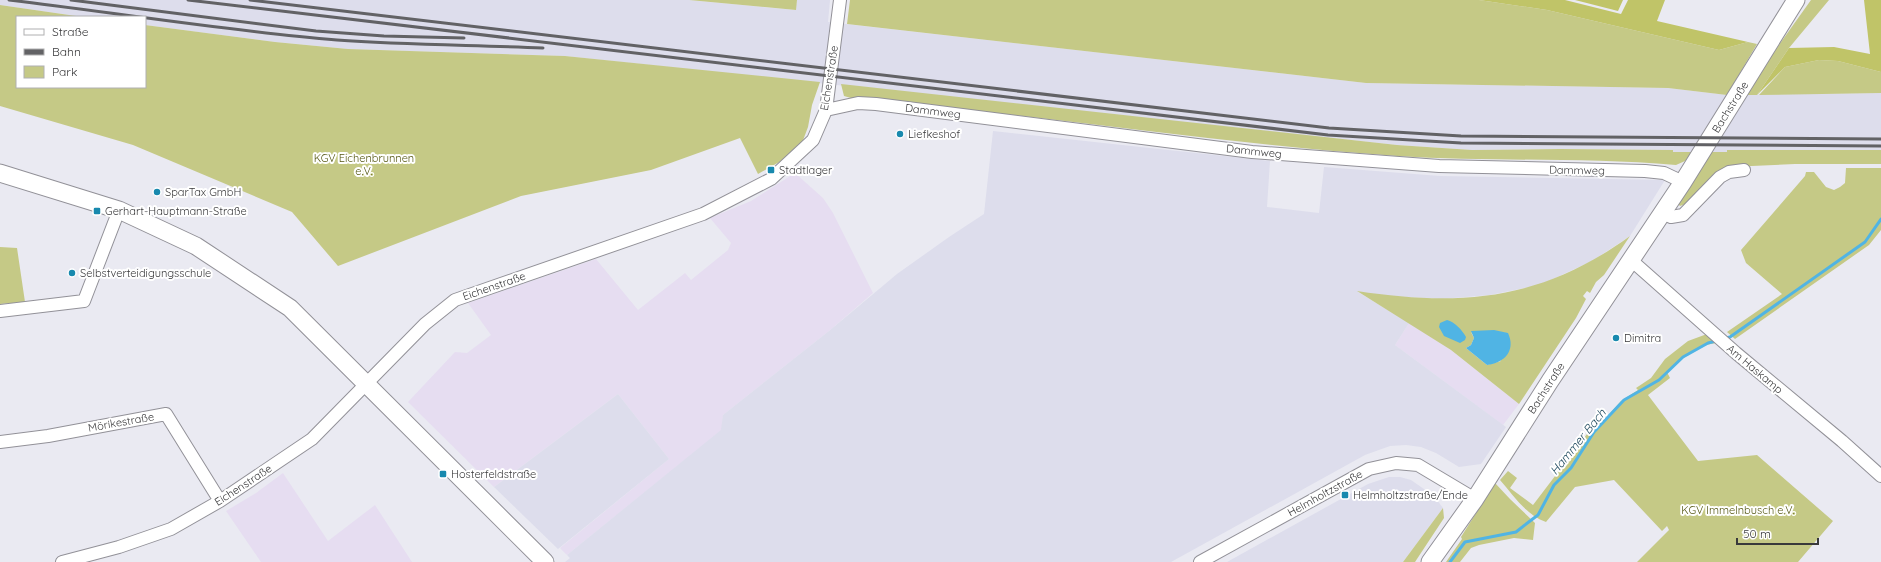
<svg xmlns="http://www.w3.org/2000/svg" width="1881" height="562" viewBox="0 0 1881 562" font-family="Quicksand,sans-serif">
  <rect width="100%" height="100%" fill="#eaeaf2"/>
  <!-- commercial -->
  <path fill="#e6ddf1" d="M 795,173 L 823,198 L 833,213 L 873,293 L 829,331 L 723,415 L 722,430 L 567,555 L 560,548 L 669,459 L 618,394 L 494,487 L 408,402 L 455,352 L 467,353 L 491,335 L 468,303 L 596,259 L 638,310 L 685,273 L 691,280 L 728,250 L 731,243 L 710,218 L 751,201 Z
    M 1409,323 L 1451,350 L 1519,404 L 1503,425 L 1395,345 Z
    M 283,473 L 328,541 L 375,505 L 412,562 L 261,562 L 226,511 L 256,493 Z"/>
  <!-- built -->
  <path fill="#ddddec" d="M 0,0 L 688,0 L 795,10 L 797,0 L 830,0 L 828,22 L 1366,83 L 1668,88 L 1727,95 L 1881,93 L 1881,150 L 1728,150 L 1727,152 L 1673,152 L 1672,150 L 1560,149 L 1472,150 L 1397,145 L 565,56 L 348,49 L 275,42 L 145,25 L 145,17 L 83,17 L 0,5 Z
    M 993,131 L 1270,161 L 1267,207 L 1319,213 L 1324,167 L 1440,176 L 1665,180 L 1630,236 L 1592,261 L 1540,285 L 1490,295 L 1442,299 L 1390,296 L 1358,292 L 1409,323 L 1395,345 L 1506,427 L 1481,464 L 1459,467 L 1436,453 L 1421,447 L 1406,445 L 1390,446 L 1365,455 L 1171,562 L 565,562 L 570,558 L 567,555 L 721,430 L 723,415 L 829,331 L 897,274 L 949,237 L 984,214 Z
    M 618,394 L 669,459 L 558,549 L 494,487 Z
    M 1389,477 L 1400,477 L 1411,480 L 1434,496 L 1443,508 L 1403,562 L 1227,562 L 1368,484 Z"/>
  <!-- green -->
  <path fill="#c5c986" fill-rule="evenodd" d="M 689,0 L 797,0 L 796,10 Z
    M 850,0 L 1479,0 L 1547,10 L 1719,50 L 1748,42 L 1757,44 L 1727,95 L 1668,88 L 1366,83 L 847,24 Z
    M 1811,0 L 1829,0 L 1789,48 L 1757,95 L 1746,95 L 1761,70 Z
    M 0,5 L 83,17 L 17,17 L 17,87 L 145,87 L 145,25 L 275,42 L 348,49 L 565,56 L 820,82 L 812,105 L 808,127 L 802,143 L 781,161 L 758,174 L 740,138 L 651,170 L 521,196 L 338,266 L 292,212 L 133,145 L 0,106 Z
    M 1819,60 L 1838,61 L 1881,72 L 1881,93 L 1759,95 L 1785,67 Z
    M 841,84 L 1397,145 L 1472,150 L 1560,149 L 1673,150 L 1673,152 L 1692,152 L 1685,161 L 1676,165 C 1583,157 1490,162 1397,156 C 1214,143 1033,114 851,98 L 844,96 Z
    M 1727,150 L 1881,150 L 1881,164 L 1795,164 L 1729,167 L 1688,203 L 1680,206 L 1678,204 L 1710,152 L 1727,152 Z
    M 1846,168 L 1881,168 L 1881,230 L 1869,245 L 1735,339 L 1727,332 L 1782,294 L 1746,263 L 1741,250 L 1805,176 L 1806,172 L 1814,172 L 1826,187 L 1834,190 L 1840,187 L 1845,183 Z
    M 1630,236 L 1604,275 L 1596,282 L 1590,293 L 1587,291 L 1583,296 L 1586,299 L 1576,318 L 1519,404 L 1451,350 L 1357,291 C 1462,307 1542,300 1630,236 ZM 1471,332 L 1501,361 L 1487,365 L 1466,348 L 1471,345 L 1474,338 Z
    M 0,247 L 17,248 L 25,302 L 0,304 Z
    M 1707,334 L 1717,343 C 1697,345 1681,359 1667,372 L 1670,378 L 1648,395 L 1698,461 L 1757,455 L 1833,521 L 1798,562 L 1637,562 L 1669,530 L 1667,526 L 1662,531 L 1614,480 L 1575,487 L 1546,522 C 1526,515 1514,496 1500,480 L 1508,471 L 1517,478 L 1510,488 L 1533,505 L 1600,417 L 1604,420 L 1621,401 L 1638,390 L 1636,388 L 1651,378 L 1665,359 L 1688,341 Z
    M 1495,483 L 1510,499 L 1535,523 L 1533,540 L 1514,538 L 1479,545 L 1471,548 L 1460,562 L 1446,562 L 1462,539 L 1461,537 Z
    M 1443,508 L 1444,518 L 1415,562 L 1403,562 Z"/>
  <!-- forest -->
  <path fill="#c0c468" d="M 1479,0 L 1565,0 L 1621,14 L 1628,0 L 1665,0 L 1657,21 L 1748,42 L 1719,50 L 1547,10 Z
    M 1575,0 L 1623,0 L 1618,11 Z
    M 1864,0 L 1881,0 L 1881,72 L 1838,61 L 1819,60 L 1785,67 L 1757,95 L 1789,48 L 1834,47 L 1870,54 Z"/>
  <!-- water -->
  <path fill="#50b4e4" d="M 1447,320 C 1455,322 1462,330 1466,337 L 1465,340 L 1460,343 L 1444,336 L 1439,327 L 1440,323 Z
    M 1494,330 L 1508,333 C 1516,350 1505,363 1487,365 L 1466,348 L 1471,345 L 1474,338 L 1471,331 Z"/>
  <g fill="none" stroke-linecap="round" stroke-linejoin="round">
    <!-- stream -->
    <path stroke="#50b4e4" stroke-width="3" d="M 1726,338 L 1730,337 L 1865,242 L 1881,219
      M 1450,562 L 1465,542 L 1516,532 L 1530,521 L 1538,515 L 1554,485 L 1571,468 L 1594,432 L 1624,400 L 1659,380 L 1683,357 L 1708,343 L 1716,341"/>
    <defs>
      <path id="street" d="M 826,110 L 858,103 L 876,104 L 1252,152 L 1439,166 L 1645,171 L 1664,173 L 1683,182
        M 1662,213 L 1671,217 L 1683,215 L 1720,177 L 1729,172 L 1744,170
        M 1631,260 L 1736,353 L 1842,441 L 1881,476
        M 0,311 L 84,301 L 119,210
        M 0,442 L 48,436 L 166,414 L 220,501
        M 62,562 L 119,547 L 171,529 L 220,501 L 312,439 L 425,324 L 455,300 L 703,214 L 771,179 L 813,140 L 826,110 L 840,0
        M 1200,562 L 1369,469 L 1396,463 L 1418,465 L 1475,499"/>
      <path id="secondary" d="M 0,173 L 119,210 L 196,246 L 290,308 L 545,562
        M 1430,562 L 1475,499 L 1550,381 L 1683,182 L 1796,0"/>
    </defs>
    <!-- street casing -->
    <use href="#street" stroke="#929198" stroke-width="14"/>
    <!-- secondary casing -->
    <use href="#secondary" stroke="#929198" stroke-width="19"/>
    <!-- street -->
    <use href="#street" stroke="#fff" stroke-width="12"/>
    <!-- secondary -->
    <use href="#secondary" stroke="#fff" stroke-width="17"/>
    <!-- rail -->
    <path stroke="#626265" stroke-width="3" d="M 9,0 C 119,13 228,31 337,40 C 406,45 475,45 543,48
      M 71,0 L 316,31 L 384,36 L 464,38
      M 188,0 L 1328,135 L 1461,143 L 1881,146
      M 250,0 L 1329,128 L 1461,136 L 1881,139"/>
  </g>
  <!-- markers -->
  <g fill="#1889ae" stroke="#fff" stroke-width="1.5">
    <circle cx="900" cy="134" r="4"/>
    <rect x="767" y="166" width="8" height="8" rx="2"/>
    <circle cx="157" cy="192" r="4"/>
    <rect x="93" y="207" width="8" height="8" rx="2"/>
    <circle cx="72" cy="273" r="4"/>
    <circle cx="1616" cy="338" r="4"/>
    <rect x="439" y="470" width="8" height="8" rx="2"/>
    <rect x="1341" y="491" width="8" height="8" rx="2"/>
  </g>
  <g text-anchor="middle" stroke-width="4" stroke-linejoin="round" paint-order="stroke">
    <!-- street labels -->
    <g font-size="11" fill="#39393b" stroke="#fff">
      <text transform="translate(829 78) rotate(-81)" y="4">Eichenstraße</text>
      <text transform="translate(1730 107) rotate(-58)" y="4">Bachstraße</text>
      <text transform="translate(933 111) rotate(7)" y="4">Dammweg</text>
      <text transform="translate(1254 151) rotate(6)" y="4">Dammweg</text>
      <text transform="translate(1577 170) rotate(1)" y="4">Dammweg</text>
      <text transform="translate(494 286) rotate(-19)" y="4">Eichenstraße</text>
      <text transform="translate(1755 369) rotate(40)" y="4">Am Haskamp</text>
      <text transform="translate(1546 388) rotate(-57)" y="4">Bachstraße</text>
      <text transform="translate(121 422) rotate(-10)" y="4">Mörikestraße</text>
      <text transform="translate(243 485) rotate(-33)" y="4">Eichenstraße</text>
      <text transform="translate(1325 493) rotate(-29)" y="4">Helmholtzstraße</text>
    </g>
    <!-- poi labels -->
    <g font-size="11" fill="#39393b" stroke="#fff" text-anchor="start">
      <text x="908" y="138">Liefkeshof</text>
      <text x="779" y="174">Stadtlager</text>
      <text x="165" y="196">SparTax GmbH</text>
      <text x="105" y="215">Gerhart-Hauptmann-Straße</text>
      <text x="80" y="277">Selbstverteidigungsschule</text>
      <text x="1624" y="342">Dimitra</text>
      <text x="451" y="478">Hosterfeldstraße</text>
      <text x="1353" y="499">Helmholtzstraße/Ende</text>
    </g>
    <!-- park labels -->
    <g font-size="11" fill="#555713" stroke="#fff">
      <text x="364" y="162">KGV Eichenbrunnen<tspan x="364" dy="13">e.V.</tspan></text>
      <text x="1738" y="514">KGV Immelnbusch e.V.</text>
    </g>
    <!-- water labels -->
    <g font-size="12" font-style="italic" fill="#1e485d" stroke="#fff">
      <text transform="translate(1578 442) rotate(-51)" y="4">Hammer Bach</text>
    </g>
  </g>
  <!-- legend -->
  <rect x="16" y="16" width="130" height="72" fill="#ffffff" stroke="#b0b0b1"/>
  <rect x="24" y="29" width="20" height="6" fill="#ffffff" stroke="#b0b0b1"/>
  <text x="52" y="36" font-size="12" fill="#39393b">Straße</text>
  <rect x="24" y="49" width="20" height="6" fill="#626265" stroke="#b0b0b1"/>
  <text x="52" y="56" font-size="12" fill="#39393b">Bahn</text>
  <rect x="24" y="66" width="20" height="12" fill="#c5c986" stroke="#b0b0b1"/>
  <text x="52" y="76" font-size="12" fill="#39393b">Park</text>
  <!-- scale -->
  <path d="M1737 538v6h81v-6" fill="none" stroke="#39393b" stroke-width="2"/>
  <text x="1743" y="538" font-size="12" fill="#39393b" stroke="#ffffff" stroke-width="3" paint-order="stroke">50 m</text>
</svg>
